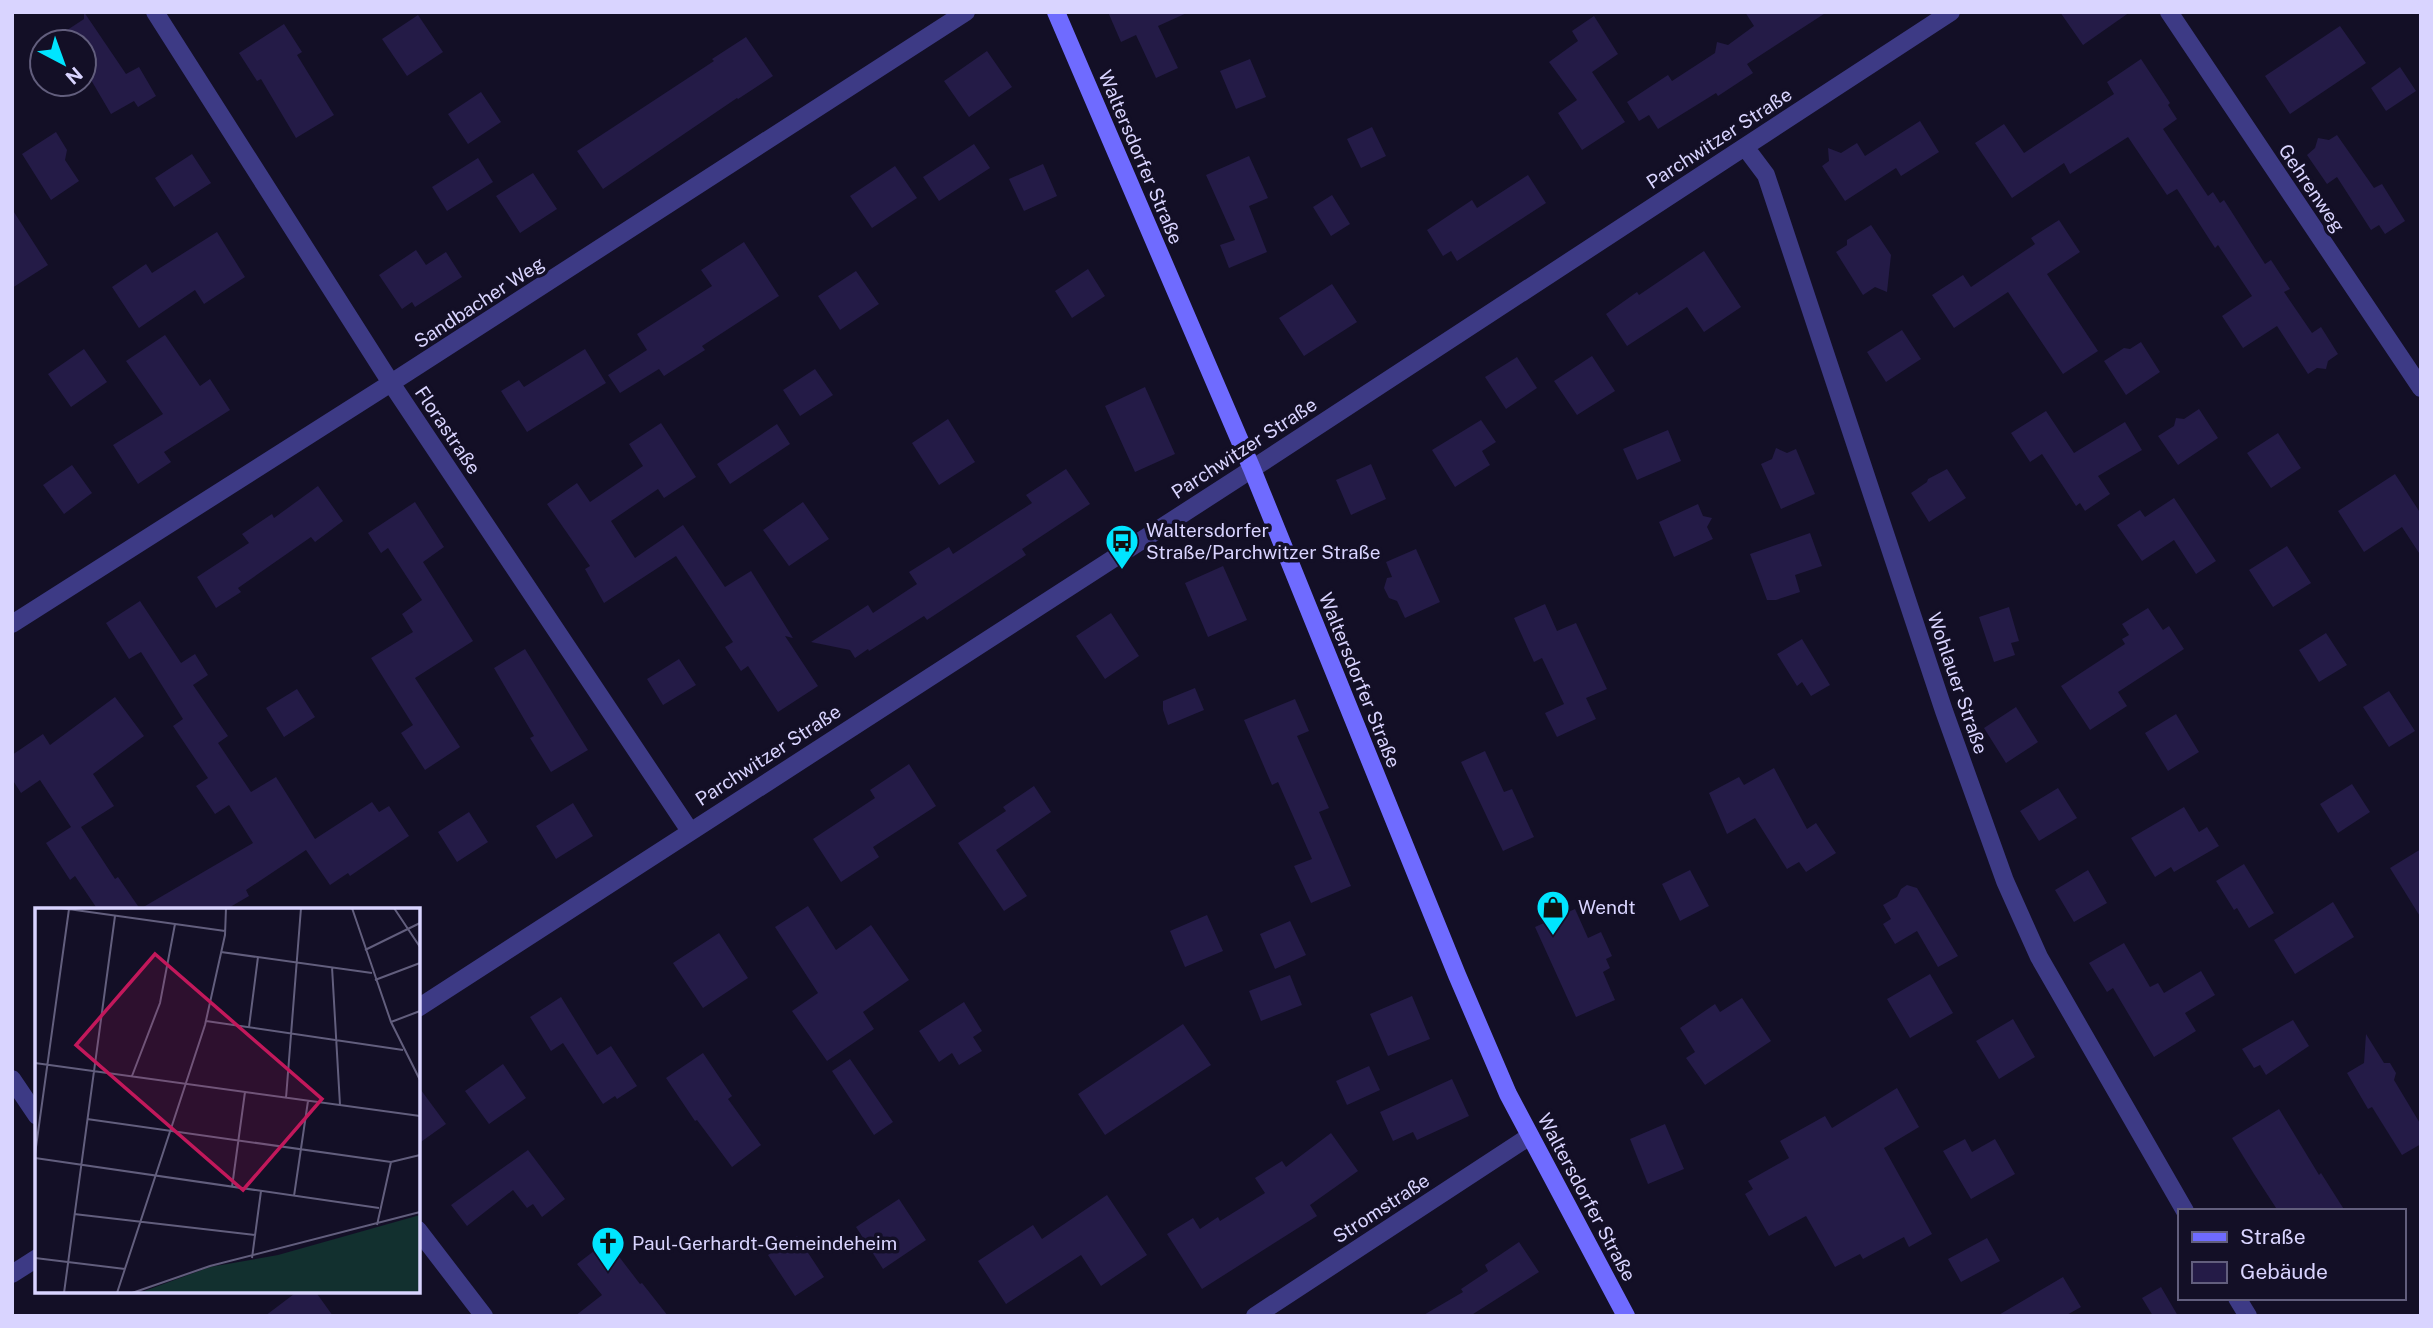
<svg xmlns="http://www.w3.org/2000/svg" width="2433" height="1328" viewBox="0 0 2433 1328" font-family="'Public Sans',sans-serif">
  <rect width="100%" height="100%" fill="#130f26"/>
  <!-- building -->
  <path fill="#241b47" d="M 84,12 L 126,74 L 139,67 L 156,96 L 138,107 L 134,101 L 111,114 L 84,68 L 84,42 L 49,42 L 84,19 Z
    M 1108,12 L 1189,12 L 1158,26 L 1178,68 L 1156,78 L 1136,35 L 1121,42 Z
    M 1745,12 L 1827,12 L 1747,64 L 1753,73 L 1718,96 L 1716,93 L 1658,129 L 1649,115 L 1639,121 L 1627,102 L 1668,75 L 1672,81 L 1715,53 L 1717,42 L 1728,45 L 1754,26 Z
    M 2060,12 L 2130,12 L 2083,45 Z
    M 418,15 L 443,52 L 407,76 L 382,39 Z
    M 1594,16 L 1618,54 L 1592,72 L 1625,122 L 1582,150 L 1558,113 L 1577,100 L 1549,62 L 1578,41 L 1572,31 Z
    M 284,24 L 302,52 L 297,55 L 334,115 L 296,138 L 261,79 L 257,81 L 239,53 Z
    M 2340,26 L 2366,63 L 2290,114 L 2265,76 Z
    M 746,37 L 773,76 L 738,99 L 737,98 L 603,189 L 577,151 L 714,61 L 712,59 Z
    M 987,51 L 1012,87 L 969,117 L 944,81 Z
    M 1250,59 L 1266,97 L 1236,109 L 1220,71 Z
    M 2141,59 L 2170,103 L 2168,105 L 2177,119 L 2163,129 L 2208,196 L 2213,192 L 2220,203 L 2224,200 L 2265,264 L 2271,260 L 2290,289 L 2284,292 L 2312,333 L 2321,327 L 2338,354 L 2328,361 L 2326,369 L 2317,368 L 2308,374 L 2277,326 L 2243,348 L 2222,316 L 2252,296 L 2218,245 L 2215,248 L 2177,189 L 2167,195 L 2128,137 L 2070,174 L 2064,163 L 2012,198 L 1975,143 L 2004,124 L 2024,153 L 2114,94 L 2107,82 Z
    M 2400,67 L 2416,91 L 2386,111 L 2371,88 Z
    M 481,92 L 501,122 L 468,144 L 448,114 Z
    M 1920,121 L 1939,152 L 1901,176 L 1896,168 L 1845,201 L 1822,166 L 1829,161 L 1828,148 L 1841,153 L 1857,143 L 1865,156 Z
    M 1372,127 L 1386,156 L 1361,168 L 1347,139 Z
    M 56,132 L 67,150 L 65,160 L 79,181 L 51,200 L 22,154 Z
    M 2337,135 L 2374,188 L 2382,184 L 2405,221 L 2385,234 L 2379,225 L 2371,230 L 2337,177 L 2327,184 L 2307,155 L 2315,148 L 2318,138 L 2329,140 Z
    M 974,144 L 990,168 L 939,201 L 923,177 Z
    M 192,154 L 211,183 L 174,207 L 155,178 Z
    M 1249,156 L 1268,198 L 1249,206 L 1267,252 L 1229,268 L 1220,245 L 1235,240 L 1206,175 Z
    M 478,158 L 493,182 L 447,211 L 432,187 Z
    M 1043,164 L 1057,196 L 1024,211 L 1009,179 Z
    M 895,166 L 917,198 L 872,228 L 850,196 Z
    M 533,173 L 557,209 L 520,233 L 496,196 Z
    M 1528,175 L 1546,203 L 1457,261 L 1451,251 L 1443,256 L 1427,230 L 1472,200 L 1477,208 Z
    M 1332,195 L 1350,224 L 1331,236 L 1313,207 Z
    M 12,209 L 48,265 L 12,288 Z
    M 2059,220 L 2080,252 L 2047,274 L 2098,351 L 2063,374 L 2008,292 L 1954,328 L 1932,295 L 1963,275 L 1971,287 L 2035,244 L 2031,238 Z
    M 1871,225 L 1891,255 L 1887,292 L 1875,287 L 1863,295 L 1836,252 L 1847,245 L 1847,240 Z
    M 217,232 L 245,277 L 204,304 L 195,290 L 139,328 L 112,287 L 146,264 L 152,273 Z
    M 744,242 L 779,296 L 702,346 L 705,350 L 664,376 L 659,369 L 620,393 L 608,375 L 647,350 L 637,334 L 712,286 L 701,270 Z
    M 416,250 L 426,265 L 446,252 L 462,277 L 415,307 L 412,302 L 402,309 L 379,275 Z
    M 1704,251 L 1741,307 L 1704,332 L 1687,307 L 1627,346 L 1606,314 L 1637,292 L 1639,295 Z
    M 1088,269 L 1105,296 L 1072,318 L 1055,291 Z
    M 856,271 L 879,304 L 840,330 L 818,296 Z
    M 1332,284 L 1357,322 L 1304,356 L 1279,318 Z
    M 1902,330 L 1921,359 L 1886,382 L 1867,352 Z
    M 165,335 L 200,386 L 210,379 L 230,410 L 164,452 L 171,462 L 138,484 L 113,445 L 163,414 L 126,361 Z
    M 2141,342 L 2160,372 L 2126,395 L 2104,361 L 2124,348 L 2130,349 Z
    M 84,349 L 107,382 L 71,407 L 48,374 Z
    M 585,349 L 606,383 L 527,432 L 501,391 L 519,380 L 524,387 Z
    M 1592,356 L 1615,391 L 1577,415 L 1554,381 Z
    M 1517,357 L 1537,388 L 1506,409 L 1485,377 Z
    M 815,369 L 833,395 L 800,416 L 783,390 Z
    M 1145,387 L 1175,454 L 1135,472 L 1105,406 Z
    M 2199,409 L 2218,438 L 2178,465 L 2158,436 L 2174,426 L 2176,418 L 2184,419 Z
    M 2046,411 L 2074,453 L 2125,422 L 2142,450 L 2098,476 L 2110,494 L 2085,511 L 2080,503 L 2076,506 L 2042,454 L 2030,462 L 2011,433 Z
    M 948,419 L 975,462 L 939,485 L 912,443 Z
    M 1481,420 L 1496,442 L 1482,451 L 1490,465 L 1455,487 L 1432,450 Z
    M 661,423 L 696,477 L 664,498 L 658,489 L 611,521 L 635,558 L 683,525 L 725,587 L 751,571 L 793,638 L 785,636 L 818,686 L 778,712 L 748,666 L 741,671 L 725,647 L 733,642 L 676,556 L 604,603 L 585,569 L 590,566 L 547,504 L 577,483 L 590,502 L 643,466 L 629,444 Z
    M 777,424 L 790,444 L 730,484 L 717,464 Z
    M 1668,430 L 1681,461 L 1637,480 L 1623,449 Z
    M 2278,433 L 2301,468 L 2271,488 L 2247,453 Z
    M 1776,448 L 1787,453 L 1796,449 L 1815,494 L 1781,509 L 1761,464 L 1772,459 Z
    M 1371,464 L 1386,499 L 1351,515 L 1336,480 Z
    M 72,465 L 92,493 L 64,514 L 43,485 Z
    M 1066,469 L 1090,504 L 1022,549 L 1026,555 L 927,620 L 924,616 L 869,651 L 868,649 L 855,658 L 850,650 L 811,642 L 868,605 L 873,613 L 917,584 L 909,572 L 949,547 L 953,554 L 1032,503 L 1026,495 Z
    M 1947,469 L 1966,498 L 1929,522 L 1911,493 L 1927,482 L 1928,479 Z
    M 2395,474 L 2421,514 L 2421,556 L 2402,527 L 2364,552 L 2338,511 Z
    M 318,486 L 343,521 L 315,542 L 311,537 L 238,588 L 241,592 L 216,608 L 197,577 L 249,543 L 242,534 L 272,514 L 274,518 Z
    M 2174,498 L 2216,561 L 2196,574 L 2174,540 L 2142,561 L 2117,525 L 2140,510 L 2145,517 Z
    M 415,502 L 444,547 L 423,562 L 473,641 L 415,678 L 460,747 L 425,770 L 401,733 L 413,725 L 371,658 L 413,632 L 402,614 L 422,600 L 388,548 L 381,553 L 368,533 Z
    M 803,502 L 829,539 L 789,566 L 763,530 Z
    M 1698,504 L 1703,516 L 1712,518 L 1707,527 L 1713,539 L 1674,557 L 1659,522 Z
    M 1810,533 L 1822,566 L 1795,575 L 1800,592 L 1776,600 L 1767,600 L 1750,554 Z
    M 2287,546 L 2311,583 L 2273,607 L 2249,570 Z
    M 1416,549 L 1440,602 L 1405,618 L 1397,601 L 1389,598 L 1384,588 L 1387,578 L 1392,577 L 1386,562 Z
    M 1223,566 L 1247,620 L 1208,637 L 1185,583 Z
    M 140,601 L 181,663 L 195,654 L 208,675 L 193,685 L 228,736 L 218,743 L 251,792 L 276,777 L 315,839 L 372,802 L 379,812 L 389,806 L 409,836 L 350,876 L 348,873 L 330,885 L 306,850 L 246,890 L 249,896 L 225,910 L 98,910 L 75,876 L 70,880 L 46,843 L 71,827 L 40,780 L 21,793 L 12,779 L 12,755 L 43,734 L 50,745 L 115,697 L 144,736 L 93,774 L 114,806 L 81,827 L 115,879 L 118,877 L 140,909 L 253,843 L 229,805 L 215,814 L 196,786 L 208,778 L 173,726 L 183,719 L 141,652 L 129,659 L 106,623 Z
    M 1545,604 L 1557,631 L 1576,623 L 1607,689 L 1586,698 L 1596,719 L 1557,737 L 1545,713 L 1564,704 L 1542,658 L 1534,662 L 1514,618 Z
    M 2009,607 L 2019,641 L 2011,643 L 2015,655 L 1994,662 L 1979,617 Z
    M 2148,608 L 2163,630 L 2169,626 L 2184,649 L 2118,692 L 2127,706 L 2090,730 L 2061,686 L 2125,644 L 2122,639 L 2129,635 L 2122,624 Z
    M 1111,613 L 1139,656 L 1105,679 L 1076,636 Z
    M 2326,633 L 2347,665 L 2319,682 L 2299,650 Z
    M 1802,639 L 1830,685 L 1811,696 L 1802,682 L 1797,686 L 1777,654 Z
    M 525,649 L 588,750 L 551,772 L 530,738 L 534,736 L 494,668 Z
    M 679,659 L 696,685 L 663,705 L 647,679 Z
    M 1195,688 L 1204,710 L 1168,725 L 1163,710 L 1163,701 Z
    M 297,689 L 315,717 L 284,737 L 266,708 Z
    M 2389,691 L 2415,731 L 2389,747 L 2363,707 Z
    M 1295,699 L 1309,731 L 1297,736 L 1329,808 L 1319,812 L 1351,886 L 1311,903 L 1294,866 L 1312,859 L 1278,782 L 1272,785 L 1244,720 Z
    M 2016,707 L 2038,742 L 2006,763 L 1984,728 Z
    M 2176,714 L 2199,752 L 2168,771 L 2145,733 Z
    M 1485,751 L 1504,792 L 1512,789 L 1534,837 L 1503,851 L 1461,762 Z
    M 909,764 L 936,806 L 873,847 L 879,857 L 841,882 L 813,839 L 875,798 L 870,790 Z
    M 1774,768 L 1807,829 L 1816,823 L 1836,853 L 1806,872 L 1799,862 L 1787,869 L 1755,818 L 1727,834 L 1709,793 L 1739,777 L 1744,785 Z
    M 2352,784 L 2370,812 L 2338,833 L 2320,804 Z
    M 1034,786 L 1051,812 L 996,850 L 1027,896 L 1004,911 L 958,843 L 1006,811 L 1003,807 Z
    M 2058,788 L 2077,818 L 2039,841 L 2020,811 Z
    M 573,803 L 593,836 L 556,859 L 536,826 Z
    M 2184,807 L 2199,832 L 2207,827 L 2219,846 L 2174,872 L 2171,867 L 2155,877 L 2131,838 Z
    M 469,812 L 488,842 L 457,862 L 438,832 Z
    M 2421,849 L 2421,918 L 2390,868 Z
    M 2244,864 L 2274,913 L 2249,928 L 2237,908 L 2234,910 L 2216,881 Z
    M 1690,870 L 1709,906 L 1680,921 L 1662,884 Z
    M 2088,870 L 2107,903 L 2074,922 L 2055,890 Z
    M 1907,885 L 1917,888 L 1958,956 L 1938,967 L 1917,931 L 1895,944 L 1883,924 L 1891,919 L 1883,905 L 1897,897 L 1901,889 Z
    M 2333,902 L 2354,937 L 2295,974 L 2274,940 Z
    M 808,906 L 836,950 L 871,925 L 909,980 L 863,1012 L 874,1029 L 827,1061 L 792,1011 L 818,993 L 775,927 Z
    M 1575,909 L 1588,938 L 1601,932 L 1612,956 L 1606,959 L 1610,968 L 1603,972 L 1615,1000 L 1576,1017 L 1535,927 Z
    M 1207,915 L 1223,951 L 1185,967 L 1170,931 Z
    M 1290,921 L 1306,955 L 1275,969 L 1260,934 Z
    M 719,933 L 748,978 L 703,1008 L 673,963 Z
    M 2124,943 L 2150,987 L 2158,983 L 2164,993 L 2201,971 L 2215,995 L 2185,1013 L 2196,1031 L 2154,1057 L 2113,988 L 2107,992 L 2089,963 Z
    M 1930,974 L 1953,1013 L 1910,1038 L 1887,999 Z
    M 1290,975 L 1302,1005 L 1261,1021 L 1249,991 Z
    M 1412,996 L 1430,1039 L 1388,1056 L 1370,1014 Z
    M 561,997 L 597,1055 L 611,1046 L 637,1086 L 617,1099 L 615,1096 L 603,1104 L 563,1043 L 551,1051 L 530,1017 Z
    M 1742,998 L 1771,1041 L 1705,1085 L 1686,1058 L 1695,1052 L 1680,1028 L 1715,1004 L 1720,1012 Z
    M 964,1002 L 982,1031 L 973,1037 L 982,1051 L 959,1065 L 952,1053 L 939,1062 L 919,1031 Z
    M 2013,1019 L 2035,1057 L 1999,1079 L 1976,1041 Z
    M 2293,1020 L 2309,1046 L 2266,1075 L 2260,1065 L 2254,1068 L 2242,1049 Z
    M 1183,1024 L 1211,1065 L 1105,1135 L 1078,1094 Z
    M 2366,1034 L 2384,1063 L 2390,1063 L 2396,1073 L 2394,1080 L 2421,1125 L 2421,1144 L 2402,1155 L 2372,1107 L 2368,1109 L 2347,1073 L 2364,1063 Z
    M 703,1053 L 732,1096 L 728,1099 L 761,1145 L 732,1167 L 697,1120 L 695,1121 L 666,1078 Z
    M 850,1059 L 893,1122 L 874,1135 L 832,1071 Z
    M 503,1064 L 526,1098 L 489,1124 L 465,1091 Z
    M 1369,1066 L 1380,1090 L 1347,1105 L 1336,1081 Z
    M 1452,1079 L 1469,1116 L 1417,1140 L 1413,1132 L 1393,1141 L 1380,1112 Z
    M 418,1086 L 446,1124 L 418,1144 Z
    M 1897,1088 L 1919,1127 L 1884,1148 L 1932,1234 L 1909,1247 L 1904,1237 L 1863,1259 L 1860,1254 L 1835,1267 L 1806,1216 L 1769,1236 L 1745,1194 L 1753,1189 L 1748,1181 L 1789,1158 L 1780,1141 L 1825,1116 L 1832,1128 Z
    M 2279,1109 L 2319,1175 L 2321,1173 L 2345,1211 L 2278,1211 L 2254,1174 L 2232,1138 Z
    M 1665,1124 L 1684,1169 L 1648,1184 L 1630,1139 Z
    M 1331,1133 L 1358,1171 L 1310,1205 L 1317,1216 L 1202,1289 L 1167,1234 L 1193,1218 L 1200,1229 L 1218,1217 L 1220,1221 L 1265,1193 L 1255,1178 L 1282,1161 L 1286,1167 Z
    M 1965,1139 L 1972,1152 L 1995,1139 L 2015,1174 L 1971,1199 L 1943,1151 Z
    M 528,1150 L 565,1199 L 542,1217 L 533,1204 L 527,1208 L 513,1190 L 467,1226 L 451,1205 Z
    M 1107,1195 L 1147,1255 L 1101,1286 L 1081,1255 L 1006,1304 L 978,1261 L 1033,1225 L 1042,1239 Z
    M 899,1199 L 926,1240 L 883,1269 L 856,1227 Z
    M 797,1236 L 824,1277 L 795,1296 L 768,1255 Z
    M 1987,1238 L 2000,1261 L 1961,1282 L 1948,1259 Z
    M 607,1241 L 640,1284 L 642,1283 L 668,1316 L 575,1316 L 602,1295 L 577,1264 Z
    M 1519,1242 L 1539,1272 L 1470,1316 L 1422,1316 L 1463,1292 L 1461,1289 L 1488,1271 L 1485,1265 Z
    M 2063,1277 L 2081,1307 L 2065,1316 L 1997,1316 Z
    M 2161,1287 L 2178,1316 L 2153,1316 L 2142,1298 Z
    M 298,1291 L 315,1291 L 333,1316 L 265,1316 Z"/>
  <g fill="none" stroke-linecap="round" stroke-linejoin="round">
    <!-- street -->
    <path stroke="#3d3a85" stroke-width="18" d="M 155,12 L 391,383 L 690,831
      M 2169,12 L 2421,388
      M 1745,147 L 1766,175 L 1944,711 L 2005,881 L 2039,957 L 2185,1211
      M 12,624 L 391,383 L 966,12
      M 418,1008 L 1252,469 L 1951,12
      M 12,1079 L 37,1116
      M 418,1230 L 484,1316
      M 12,1274 L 37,1258
      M 2237,1298 L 2248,1316
      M 1255,1316 L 1530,1136"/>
    <!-- secondary -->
    <path stroke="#6f6bff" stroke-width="18" d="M 1056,12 L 1252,469 L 1457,975 L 1508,1094 L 1626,1316"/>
  </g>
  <!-- icons -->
  <defs>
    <symbol id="bus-pin" viewBox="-11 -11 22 30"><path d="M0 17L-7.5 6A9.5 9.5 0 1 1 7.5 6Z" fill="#00e5ff" stroke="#130f26"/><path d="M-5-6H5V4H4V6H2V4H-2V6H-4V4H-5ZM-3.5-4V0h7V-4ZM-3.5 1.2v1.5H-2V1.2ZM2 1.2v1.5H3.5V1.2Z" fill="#111"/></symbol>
    <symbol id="shop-pin" viewBox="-11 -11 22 30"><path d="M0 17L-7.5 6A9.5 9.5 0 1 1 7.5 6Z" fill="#00e5ff" stroke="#130f26"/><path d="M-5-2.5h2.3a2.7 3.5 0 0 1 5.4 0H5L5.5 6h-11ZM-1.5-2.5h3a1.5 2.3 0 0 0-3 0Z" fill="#111"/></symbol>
    <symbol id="church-pin" viewBox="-11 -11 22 30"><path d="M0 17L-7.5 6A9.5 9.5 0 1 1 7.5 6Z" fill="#00e5ff" stroke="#130f26"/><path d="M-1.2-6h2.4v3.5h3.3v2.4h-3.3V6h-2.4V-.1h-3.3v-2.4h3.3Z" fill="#111"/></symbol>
  </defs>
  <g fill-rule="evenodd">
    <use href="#bus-pin" x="1103" y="522" width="38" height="52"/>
    <use href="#shop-pin" x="1534" y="888" width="38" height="52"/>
    <use href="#church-pin" x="589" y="1224" width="38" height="52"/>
  </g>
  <g text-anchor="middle" stroke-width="7" stroke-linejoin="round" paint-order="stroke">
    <!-- street labels -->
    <g font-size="19" fill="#d9d4ff" stroke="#130f26">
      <text transform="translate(1719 138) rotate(-33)" y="7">Parchwitzer Straße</text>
      <text transform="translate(1141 157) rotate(67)" y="7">Waltersdorfer Straße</text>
      <text transform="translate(2312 188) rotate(56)" y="7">Gehrenweg</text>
      <text transform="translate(479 302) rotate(-33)" y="7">Sandbacher Weg</text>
      <text transform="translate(448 430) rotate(56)" y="7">Florastraße</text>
      <text transform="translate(1244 448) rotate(-33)" y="7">Parchwitzer Straße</text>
      <text transform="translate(1360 680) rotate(68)" y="7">Waltersdorfer Straße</text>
      <text transform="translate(1958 683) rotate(71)" y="7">Wohlauer Straße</text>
      <text transform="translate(768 755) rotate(-33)" y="7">Parchwitzer Straße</text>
      <text transform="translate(1587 1197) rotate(62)" y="7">Waltersdorfer Straße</text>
      <text transform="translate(1381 1208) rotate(-33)" y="7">Stromstraße</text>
    </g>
    <!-- poi labels -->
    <g font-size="19" fill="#d9d4ff" stroke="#130f26" text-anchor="start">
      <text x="1146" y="537">Waltersdorfer<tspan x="1146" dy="22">Straße/Parchwitzer Straße</tspan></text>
      <text x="1578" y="914">Wendt</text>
      <text x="632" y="1250">Paul-Gerhardt-Gemeindeheim</text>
    </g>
  </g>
  <!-- overview -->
  <g transform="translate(35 908)">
    <rect width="385" height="385" fill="#130f26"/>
    <path d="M 385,307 L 385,385 L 104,385 L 175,359 L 243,347 Z" fill="#12302f"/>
    <path fill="none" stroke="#625e7d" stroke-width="2" d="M 26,0 L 190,23M 317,0 L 356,114 L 385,172M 359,0 L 385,39M 330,42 L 385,15M 186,44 L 337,65M 297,59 L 305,197M 340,72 L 385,55M 171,113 L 368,142M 356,114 L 385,103M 214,119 L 223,49M 0,155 L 385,208M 97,168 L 125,95 L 140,16M 251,190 L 266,0M 52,211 L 356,254 L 385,247M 0,246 L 34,1M 0,250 L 344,300M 197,279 L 210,184M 259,288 L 273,193M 39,306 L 220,327M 342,317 L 356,254M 0,350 L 90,361M 217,350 L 226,283M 29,385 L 80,8M 82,385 L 170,117 L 190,27 L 191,0M 97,385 L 175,358 L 385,304"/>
    <path fill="#c2185b" fill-opacity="0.15" stroke="#c2185b" stroke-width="3.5" d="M 120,46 L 287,191 L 208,282 L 41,137 Z"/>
    <rect width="385" height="385" fill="none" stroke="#d9d4ff" stroke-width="3.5"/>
  </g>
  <!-- border -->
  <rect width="2433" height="1328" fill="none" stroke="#d9d4ff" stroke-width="28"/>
  <!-- legend -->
  <rect x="2178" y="1209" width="228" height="91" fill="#130f26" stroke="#625e7d" stroke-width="2"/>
  <rect x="2192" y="1232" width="35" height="10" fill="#6f6bff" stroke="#625e7d" stroke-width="2"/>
  <text x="2240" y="1244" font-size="21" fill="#d9d4ff">Straße</text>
  <rect x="2192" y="1262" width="35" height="21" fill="#241b47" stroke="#625e7d" stroke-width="2"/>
  <text x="2240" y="1279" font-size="21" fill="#d9d4ff">Gebäude</text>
  <!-- north arrow -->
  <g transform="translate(63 63) rotate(139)"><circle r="33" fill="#130f26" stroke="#625e7d" stroke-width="2"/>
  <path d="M0-5L12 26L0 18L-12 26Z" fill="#00e5ff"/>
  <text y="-10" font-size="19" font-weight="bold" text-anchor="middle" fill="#d9d4ff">N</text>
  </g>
</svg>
